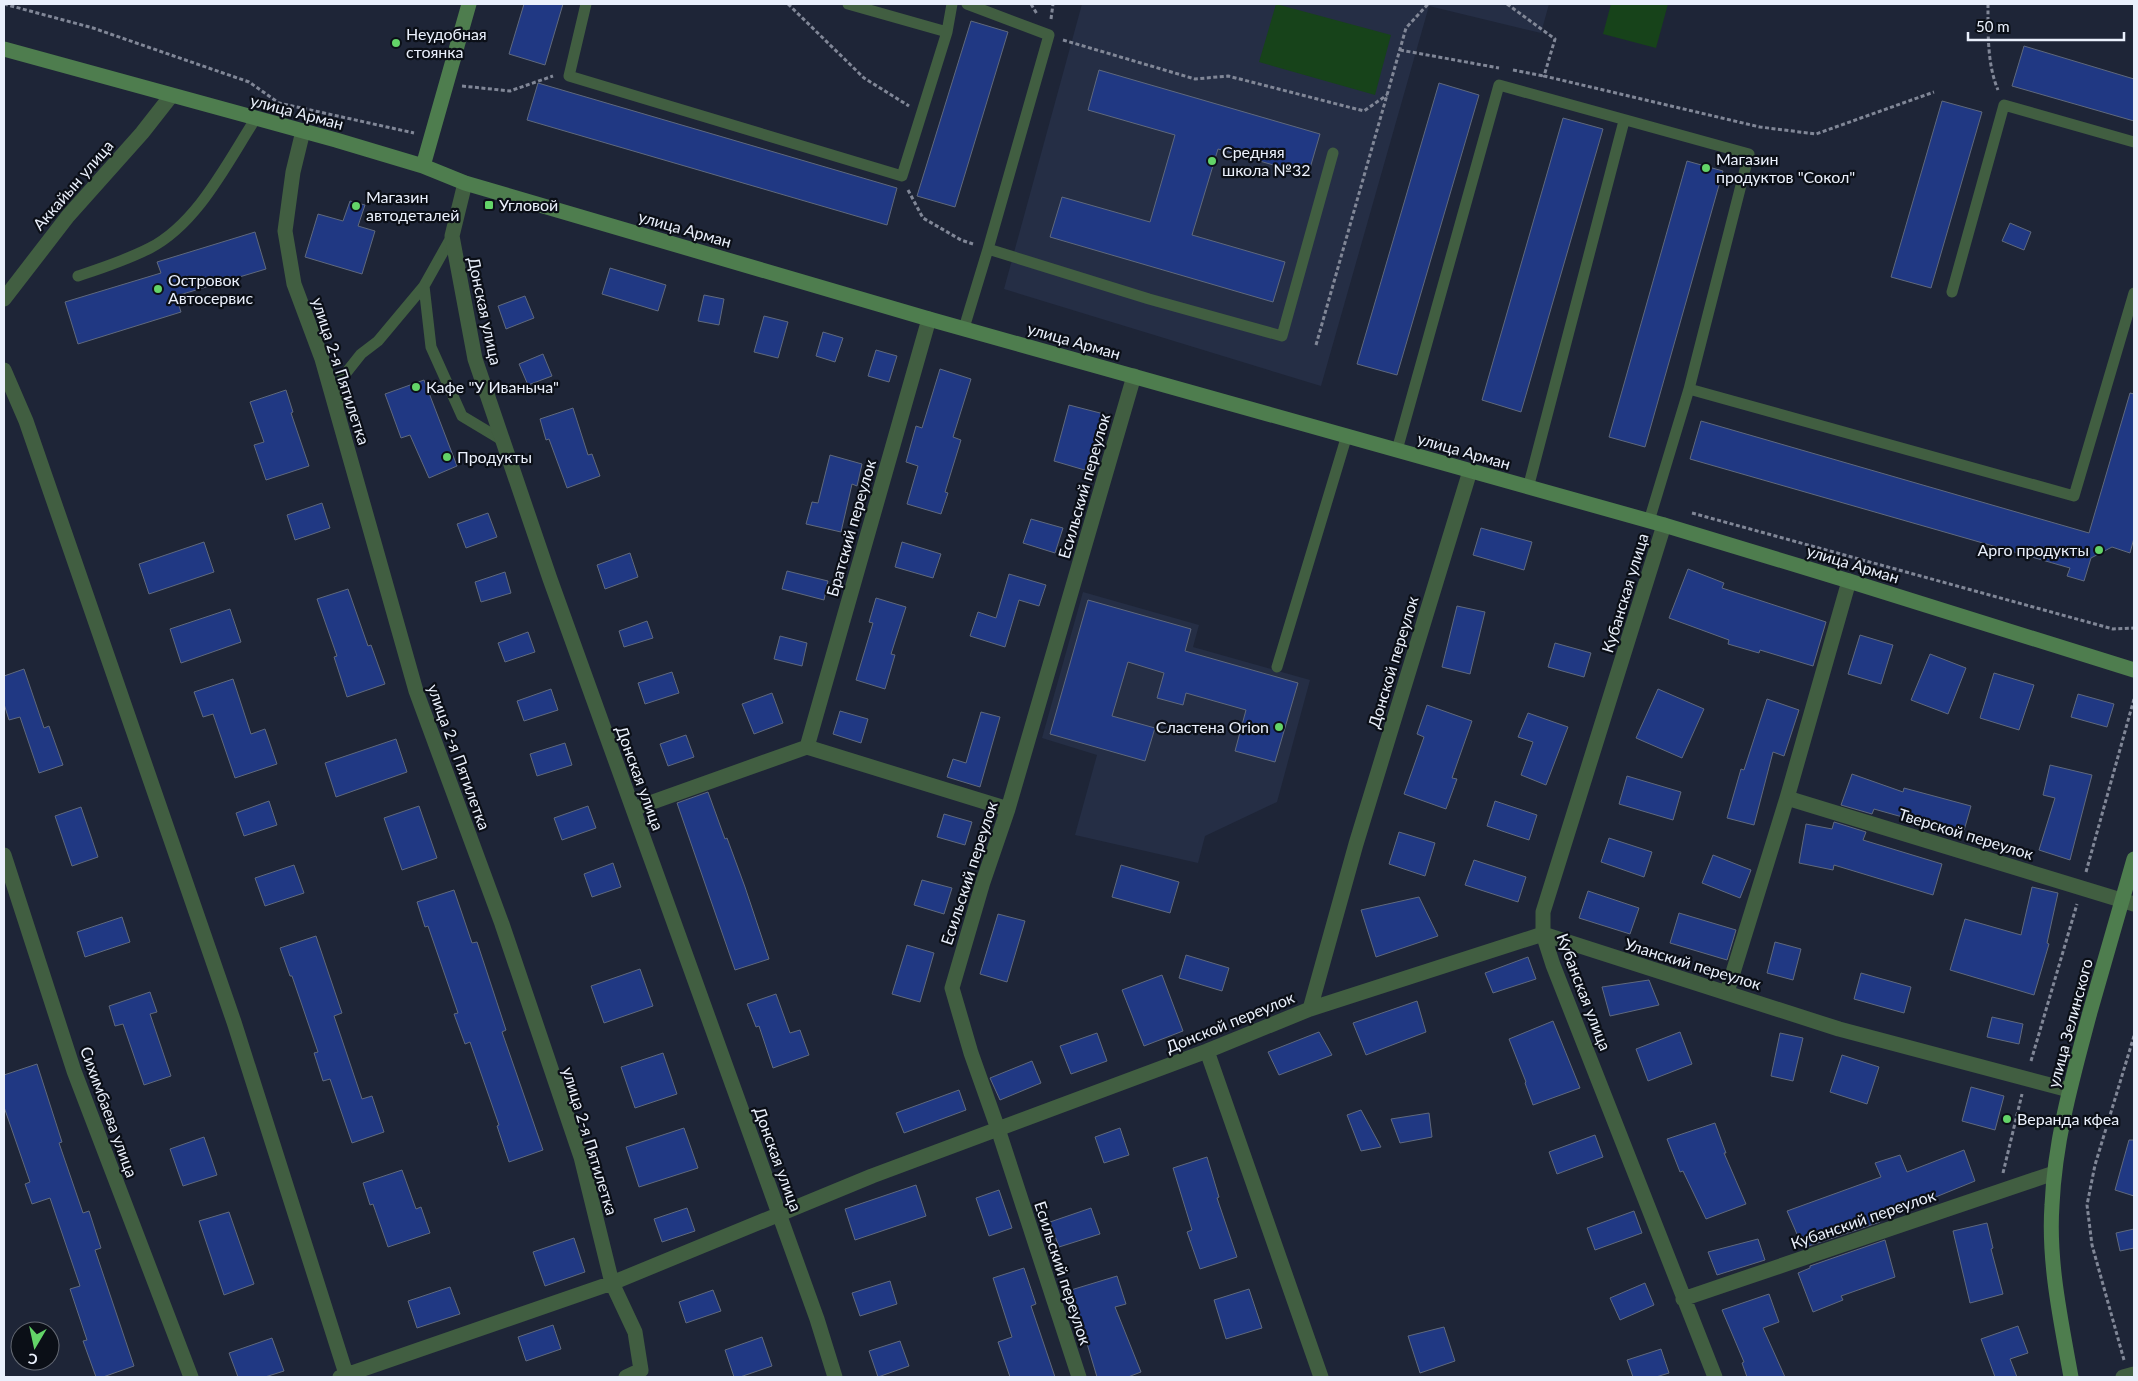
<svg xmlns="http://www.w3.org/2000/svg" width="2138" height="1381" viewBox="0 0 2138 1381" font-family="Lato,sans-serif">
  <rect width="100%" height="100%" fill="#1e2537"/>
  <!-- built -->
  <path fill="#252e45" d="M 1082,4 L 1549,4 L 1541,33 L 1429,6 L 1321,386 L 1004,289 Z
    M 1083,592 L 1199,625 L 1193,647 L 1310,680 L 1277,802 L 1205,836 L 1198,863 L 1075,835 L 1097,755 L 1042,738 Z"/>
  <!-- pitch -->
  <path fill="#17431a" d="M 1276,4 L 1391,35 L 1375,95 L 1259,62 Z
    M 1611,4 L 1668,4 L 1656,48 L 1603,34 Z"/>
  <!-- building -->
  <path fill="#203883" stroke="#5f697d" d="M 524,4 L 563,4 L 545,65 L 509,54 Z
    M 971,21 L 1008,32 L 955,207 L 917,196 Z
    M 2024,46 L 2134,79 L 2134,121 L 2012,86 Z
    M 1099,70 L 1320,134 L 1308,175 L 1218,149 L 1192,235 L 1285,262 L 1273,302 L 1050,237 L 1062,197 L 1150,222 L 1175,135 L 1088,110 Z
    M 538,83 L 897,188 L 887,225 L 527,120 Z
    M 1439,83 L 1479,95 L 1397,375 L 1357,364 Z
    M 1942,101 L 1982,112 L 1931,288 L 1891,277 Z
    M 1563,118 L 1603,129 L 1521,412 L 1482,400 Z
    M 1687,161 L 1723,171 L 1645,447 L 1609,437 Z
    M 350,201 L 365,205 L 358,226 L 375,231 L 362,274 L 305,257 L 318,214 L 343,221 Z
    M 2010,223 L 2031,232 L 2024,250 L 2002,241 Z
    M 255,232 L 266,269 L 176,296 L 181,312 L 78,344 L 65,302 L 161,273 L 157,262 Z
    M 610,268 L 666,285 L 658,311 L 602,294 Z
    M 704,295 L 724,299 L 719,325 L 698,321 Z
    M 525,296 L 534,318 L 506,329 L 498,306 Z
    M 764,316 L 788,322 L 778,358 L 754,352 Z
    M 823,332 L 843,338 L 835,362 L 816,356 Z
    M 876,350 L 897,356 L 889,382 L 868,376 Z
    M 543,354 L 552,376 L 528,385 L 519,364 Z
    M 940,369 L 971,379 L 953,437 L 961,440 L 945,492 L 948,493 L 941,514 L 907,504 L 918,466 L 906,462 L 916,426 L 922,428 Z
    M 424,380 L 457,466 L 429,478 L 410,435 L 401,438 L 385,394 Z
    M 286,390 L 293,412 L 291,413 L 309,466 L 266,480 L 254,445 L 264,442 L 250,402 Z
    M 2130,393 L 2134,394 L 2134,538 L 2130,553 L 2112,547 L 2091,558 L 2084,581 L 2067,576 L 2070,568 L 1690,459 L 1701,421 L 2089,533 Z
    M 1069,405 L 1104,414 L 1088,471 L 1054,461 Z
    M 573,408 L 588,455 L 592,454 L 600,476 L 567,488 L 549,439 L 546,440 L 540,419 Z
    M 830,455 L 862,464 L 857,486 L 852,484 L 841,532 L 806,524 L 812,502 L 818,503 Z
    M 322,503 L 330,528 L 295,540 L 287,515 Z
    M 488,513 L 497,537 L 466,548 L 457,524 Z
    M 1031,519 L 1063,528 L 1055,553 L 1023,543 Z
    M 1481,528 L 1532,542 L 1524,570 L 1473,555 Z
    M 204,542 L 214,572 L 149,594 L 139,564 Z
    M 902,542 L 941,554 L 933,578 L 895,567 Z
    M 630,553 L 638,577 L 605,589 L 597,565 Z
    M 1688,569 L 1724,583 L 1722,588 L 1826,622 L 1813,666 L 1760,650 L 1759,653 L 1728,644 L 1729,640 L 1669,618 Z
    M 787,571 L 828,581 L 824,600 L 782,589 Z
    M 505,572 L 511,593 L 481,602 L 475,582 Z
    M 1009,574 L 1046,585 L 1039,606 L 1019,600 L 1005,647 L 970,636 L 978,612 L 996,618 Z
    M 348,589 L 368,646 L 371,645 L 385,684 L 347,697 L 334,657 L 337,656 L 317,599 Z
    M 876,598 L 906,607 L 891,654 L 895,655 L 885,689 L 856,680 L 873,623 L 869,622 Z
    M 1088,600 L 1191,629 L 1185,651 L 1298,683 L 1275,762 L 1235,751 L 1246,710 L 1186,693 L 1183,705 L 1157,698 L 1164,673 L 1128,662 L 1112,716 L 1155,728 L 1145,761 L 1050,734 Z
    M 1457,606 L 1485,612 L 1470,674 L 1442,667 Z
    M 230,609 L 241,642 L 181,663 L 170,629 Z
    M 647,621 L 653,638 L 624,647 L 619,631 Z
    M 528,632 L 535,652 L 505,662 L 498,643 Z
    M 1860,635 L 1893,645 L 1881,684 L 1848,674 Z
    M 780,636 L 807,643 L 802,666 L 774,659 Z
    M 1555,643 L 1591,653 L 1584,677 L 1548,667 Z
    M 1930,654 L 1966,668 L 1948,714 L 1911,700 Z
    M 24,669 L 44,728 L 49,726 L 63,765 L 39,773 L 20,717 L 9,720 L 4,704 L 4,676 Z
    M 672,672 L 679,693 L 645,704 L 638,683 Z
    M 1994,673 L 2034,685 L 2019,730 L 1980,718 Z
    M 233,679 L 251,734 L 265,729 L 277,764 L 235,778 L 213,714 L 203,717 L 194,692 Z
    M 551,689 L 558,710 L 524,721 L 517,701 Z
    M 1658,689 L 1704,709 L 1682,758 L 1636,738 Z
    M 772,693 L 783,723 L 754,734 L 742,704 Z
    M 2078,694 L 2114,704 L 2107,727 L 2071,717 Z
    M 1767,699 L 1799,710 L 1784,756 L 1773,752 L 1754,825 L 1727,818 L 1741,769 L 1744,770 Z
    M 1427,705 L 1472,721 L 1452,778 L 1457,779 L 1446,809 L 1404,794 L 1424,737 L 1417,734 Z
    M 840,711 L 868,719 L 861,743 L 833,734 Z
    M 981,712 L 1000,717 L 980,787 L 947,777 L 953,759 L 966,763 Z
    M 1528,713 L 1568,727 L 1546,785 L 1521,775 L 1533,742 L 1518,737 Z
    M 686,735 L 694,757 L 668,766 L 660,744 Z
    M 396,739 L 407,772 L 336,797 L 325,763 Z
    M 565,743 L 572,765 L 537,776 L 530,754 Z
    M 2050,765 L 2092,775 L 2070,860 L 2039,850 L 2055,798 L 2043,795 Z
    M 1852,774 L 1903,792 L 1904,788 L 1971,806 L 1963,834 L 1874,809 L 1872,814 L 1841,805 Z
    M 1627,776 L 1681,792 L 1673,820 L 1619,804 Z
    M 708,792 L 725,839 L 727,838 L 745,887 L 769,959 L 735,970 L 677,803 Z
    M 269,801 L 277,825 L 244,836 L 236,813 Z
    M 1495,801 L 1537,815 L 1529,840 L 1487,826 Z
    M 419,806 L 437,858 L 402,870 L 384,818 Z
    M 588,806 L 596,828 L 562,840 L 554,818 Z
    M 81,807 L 98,857 L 72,866 L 55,816 Z
    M 944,814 L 972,822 L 965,845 L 937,837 Z
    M 1834,822 L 1866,832 L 1863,840 L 1942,864 L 1933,895 L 1834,865 L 1833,870 L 1799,863 L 1806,824 L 1832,829 Z
    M 1399,832 L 1435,843 L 1425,876 L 1389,864 Z
    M 1609,838 L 1652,852 L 1644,877 L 1601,862 Z
    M 1713,855 L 1751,870 L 1740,898 L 1702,883 Z
    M 1474,860 L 1526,877 L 1518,902 L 1465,885 Z
    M 613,863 L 621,887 L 592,897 L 584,874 Z
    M 294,865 L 304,893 L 265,906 L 255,878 Z
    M 1121,865 L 1179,882 L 1170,913 L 1112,897 Z
    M 922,880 L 952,888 L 944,914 L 914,905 Z
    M 2032,887 L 2058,893 L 2047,943 L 2049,944 L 2034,995 L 1950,970 L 1965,919 L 2021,935 Z
    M 454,890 L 472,943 L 477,942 L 506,1030 L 502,1032 L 543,1150 L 509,1162 L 497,1126 L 499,1125 L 470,1042 L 465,1044 L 454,1014 L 458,1013 L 428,926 L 425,927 L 417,902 Z
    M 1588,891 L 1639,908 L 1630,934 L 1579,918 Z
    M 1419,897 L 1438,936 L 1376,957 L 1361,910 Z
    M 1679,913 L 1736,930 L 1727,960 L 1670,943 Z
    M 998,914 L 1025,921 L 1007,982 L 980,974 Z
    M 122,917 L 130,942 L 85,957 L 77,932 Z
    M 316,936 L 342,1013 L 334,1016 L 362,1099 L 372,1096 L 384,1132 L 352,1143 L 330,1079 L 323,1081 L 314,1053 L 318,1052 L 292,976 L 290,976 L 280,948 Z
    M 1775,942 L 1801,949 L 1793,980 L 1767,973 Z
    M 907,945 L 934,953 L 920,1002 L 892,994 Z
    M 1186,955 L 1229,968 L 1222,991 L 1179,978 Z
    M 1528,957 L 1536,979 L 1493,993 L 1485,973 Z
    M 640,969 L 653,1006 L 604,1023 L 591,986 Z
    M 1861,973 L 1911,987 L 1904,1013 L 1854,999 Z
    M 1162,975 L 1183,1031 L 1144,1046 L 1122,990 Z
    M 1649,980 L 1659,1005 L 1610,1016 L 1602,987 Z
    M 150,992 L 157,1012 L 150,1014 L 171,1076 L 144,1085 L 123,1024 L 115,1026 L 109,1006 Z
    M 776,994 L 790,1033 L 800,1030 L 809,1055 L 773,1068 L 759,1026 L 756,1027 L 747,1004 Z
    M 1417,1001 L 1426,1032 L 1366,1055 L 1353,1023 Z
    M 1992,1017 L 2023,1024 L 2019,1044 L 1987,1037 Z
    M 1553,1021 L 1580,1088 L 1533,1105 L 1525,1083 L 1526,1082 L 1509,1039 Z
    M 1319,1032 L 1332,1055 L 1279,1075 L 1268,1052 Z
    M 1680,1032 L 1692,1064 L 1648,1081 L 1636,1049 Z
    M 1097,1033 L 1107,1061 L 1071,1074 L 1060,1046 Z
    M 1780,1033 L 1803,1038 L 1793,1081 L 1771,1076 Z
    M 663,1053 L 677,1094 L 635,1108 L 621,1067 Z
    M 1842,1055 L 1879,1067 L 1867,1104 L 1830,1092 Z
    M 1032,1061 L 1041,1083 L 1000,1100 L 990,1078 Z
    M 37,1064 L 62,1142 L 59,1143 L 83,1213 L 89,1211 L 101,1248 L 95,1250 L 134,1366 L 103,1377 L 96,1377 L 83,1341 L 87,1340 L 70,1289 L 80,1286 L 50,1198 L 32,1204 L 25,1184 L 30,1182 L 4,1107 L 4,1075 Z
    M 1971,1087 L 2004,1096 L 1995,1130 L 1962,1121 Z
    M 959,1090 L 966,1110 L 904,1133 L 896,1113 Z
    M 1361,1110 L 1381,1147 L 1361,1151 L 1347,1115 Z
    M 1429,1113 L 1432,1137 L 1400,1143 L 1391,1119 Z
    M 1715,1123 L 1726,1153 L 1724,1153 L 1746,1204 L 1706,1219 L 1683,1171 L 1680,1172 L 1667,1139 Z
    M 684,1128 L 698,1168 L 639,1187 L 626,1147 Z
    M 1120,1128 L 1129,1155 L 1104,1163 L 1095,1137 Z
    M 1595,1135 L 1603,1157 L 1557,1174 L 1549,1152 Z
    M 204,1137 L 217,1175 L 183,1186 L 170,1149 Z
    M 2129,1140 L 2134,1140 L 2134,1196 L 2115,1190 Z
    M 1964,1150 L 1975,1181 L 1879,1220 L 1880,1222 L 1803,1248 L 1787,1211 L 1881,1177 L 1875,1163 L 1900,1155 L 1907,1172 Z
    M 1207,1157 L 1219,1197 L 1217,1198 L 1237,1257 L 1200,1269 L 1187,1232 L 1192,1230 L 1173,1168 Z
    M 402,1170 L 416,1209 L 421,1207 L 430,1233 L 388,1247 L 373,1204 L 370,1205 L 363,1183 Z
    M 916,1185 L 926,1216 L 855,1240 L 845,1209 Z
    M 999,1190 L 1012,1228 L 989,1236 L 976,1198 Z
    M 687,1208 L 695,1231 L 662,1242 L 654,1219 Z
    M 1091,1208 L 1100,1234 L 1059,1247 L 1050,1222 Z
    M 1634,1211 L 1642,1233 L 1595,1250 L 1587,1228 Z
    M 229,1212 L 254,1284 L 224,1295 L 199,1221 Z
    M 1987,1223 L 1993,1248 L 1991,1249 L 2003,1294 L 1970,1303 L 1953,1231 Z
    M 2134,1229 L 2134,1248 L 2120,1251 L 2116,1233 Z
    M 574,1238 L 585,1272 L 545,1286 L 533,1252 Z
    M 1758,1239 L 1765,1260 L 1717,1275 L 1708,1252 Z
    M 1885,1240 L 1895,1277 L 1841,1296 L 1843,1300 L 1813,1312 L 1798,1273 L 1810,1268 L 1810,1266 Z
    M 1024,1268 L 1036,1304 L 1031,1306 L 1055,1377 L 1010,1377 L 998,1342 L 1012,1337 L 993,1278 Z
    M 1117,1276 L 1126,1304 L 1115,1307 L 1141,1372 L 1128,1377 L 1097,1377 L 1071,1290 Z
    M 890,1281 L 897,1304 L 860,1316 L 852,1293 Z
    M 1645,1283 L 1654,1305 L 1620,1320 L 1610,1298 Z
    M 450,1287 L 460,1314 L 417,1328 L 408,1301 Z
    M 1249,1289 L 1262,1328 L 1226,1339 L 1214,1300 Z
    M 713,1290 L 721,1311 L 686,1323 L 679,1302 Z
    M 1769,1294 L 1779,1322 L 1763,1328 L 1785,1377 L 1747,1377 L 1742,1363 L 1744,1362 L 1722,1310 Z
    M 553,1325 L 561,1349 L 526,1361 L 518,1337 Z
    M 2018,1326 L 2028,1353 L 2010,1359 L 2017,1377 L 1995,1377 L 1981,1339 Z
    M 1444,1327 L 1455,1361 L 1420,1373 L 1408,1336 Z
    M 762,1337 L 772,1366 L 740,1377 L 734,1377 L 725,1350 Z
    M 272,1338 L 284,1371 L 265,1377 L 238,1377 L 229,1353 Z
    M 900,1341 L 909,1366 L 878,1377 L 869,1351 Z
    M 1661,1349 L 1669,1373 L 1656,1377 L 1633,1377 L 1627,1360 Z"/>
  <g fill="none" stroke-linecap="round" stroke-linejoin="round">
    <!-- path -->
    <path stroke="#818797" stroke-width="3" stroke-dasharray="4 2.5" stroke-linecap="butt" d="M 4,4 L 93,28 L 249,82 L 279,103 L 414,133
      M 788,4 L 864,78 L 909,106
      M 1031,4 L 1037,14
      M 1507,4 L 1555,39 L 1544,76 L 1760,127 L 1816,134 L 1934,92
      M 1988,4 C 1988,32 1987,64 1998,90
      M 1051,19 L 1053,4
      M 1063,40 L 1195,79 L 1228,76 L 1364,111 L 1387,95
      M 1400,50 L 1499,68
      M 1513,70 L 1544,76
      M 462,86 L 510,91 L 553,76
      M 908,190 L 923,218 L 961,240 L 973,244
      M 1316,345 L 1406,28 L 1428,4
      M 1417,435 L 1443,442
      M 1692,513 L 2113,629 L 2134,628
      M 2086,872 L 2134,699
      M 2031,1061 L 2077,904
      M 2003,1173 L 2022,1094
      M 2124,1360 L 2092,1245 L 2087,1205 L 2095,1165 L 2134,1036"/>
    <!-- lane -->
    <path stroke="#415e41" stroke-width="11" d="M 586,4 L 569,76 L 902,176 L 947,32 L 848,4
      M 967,4 L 1049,35 L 988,249
      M 947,32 L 952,4
      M 78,276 C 102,268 127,260 150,248 C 198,223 227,163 256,118
      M 424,286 L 431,347 L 462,416 L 502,440
      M 1952,292 L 2004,105 L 2134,142
      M 964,328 L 988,249 L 1149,299 L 1282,336 L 1333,153
      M 338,407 L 342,378 L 361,354 L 378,341 L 424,286 L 452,236
      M 1397,450 L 1499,85 L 1749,154 L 1689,389
      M 1528,488 L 1624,121
      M 1649,521 L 1689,389 L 2074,496 L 2134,293
      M 1277,667 L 1347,435"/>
    <!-- street -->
    <path stroke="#415e41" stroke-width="15" d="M 303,131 L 293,172 L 285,231 L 294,284 L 322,359 L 416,691 L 502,924 L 581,1157 L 612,1283 L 635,1332 L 641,1370 L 626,1377
      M 465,183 L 452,236 L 475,359 L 550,579 L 817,1319 L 835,1377
      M 4,299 L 68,216 L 142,133 L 171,96
      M 929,319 L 807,747 L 1008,809
      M 4,370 L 26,421 L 234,1022 L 347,1377
      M 1664,525 L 1543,912 L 1543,934 L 1553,965 L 1715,1377
      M 1787,798 L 2134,904
      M 633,809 L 807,747
      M 4,855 L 74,1071 L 191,1377
      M 1727,992 L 1787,798 L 1849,581
      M 1310,1009 L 1543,934 L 1839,1029 L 2069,1090
      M 1207,1051 L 1321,1377
      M 1683,1299 L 2054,1173
      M 340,1377 L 612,1283 L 872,1176 L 1207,1051 L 1310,1009 L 1356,844 L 1470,471
      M 1079,1377 L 998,1129 L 971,1053 L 952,988 L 983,882 L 1008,809 L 1134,376
      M 2123,1377 L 2134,1374"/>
    <!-- secondary -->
    <path stroke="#4e7d4e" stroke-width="15" d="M 4,49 L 336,140 L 423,166 L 465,183 L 929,319 L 1664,525 L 1849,581 L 2134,670
      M 423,166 L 469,4
      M 2071,1377 C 2061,1321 2048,1262 2052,1205 C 2055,1138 2073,1076 2090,1012 C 2105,961 2119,910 2134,859"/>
  </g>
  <!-- markers -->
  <g fill="#63d468" stroke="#0b0f17" stroke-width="2">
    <circle cx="396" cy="43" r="5"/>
    <circle cx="1212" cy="161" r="5"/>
    <circle cx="1706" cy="168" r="5"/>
    <rect x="484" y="200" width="10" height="10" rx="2.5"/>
    <circle cx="356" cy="206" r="5"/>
    <circle cx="158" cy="289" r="5"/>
    <circle cx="416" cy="387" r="5"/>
    <circle cx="447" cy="457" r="5"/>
    <circle cx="2099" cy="550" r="5"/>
    <circle cx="1279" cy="727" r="5"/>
    <circle cx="2007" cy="1119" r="5"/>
  </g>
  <g text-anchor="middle" stroke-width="4.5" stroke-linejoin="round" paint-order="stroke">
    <!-- poi labels -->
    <g font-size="16" fill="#eaf0fc" stroke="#0b0f17" text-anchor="start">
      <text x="406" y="40">Неудобная<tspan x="406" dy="18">стоянка</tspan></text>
      <text x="1222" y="158">Средняя<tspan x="1222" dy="18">школа №32</tspan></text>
      <text x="1716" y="165">Магазин<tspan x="1716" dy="18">продуктов "Сокол"</tspan></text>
      <text x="366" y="203">Магазин<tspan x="366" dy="18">автодеталей</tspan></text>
      <text x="499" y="211">Угловой</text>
      <text x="168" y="286">Островок<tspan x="168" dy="18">Автосервис</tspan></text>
      <text x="426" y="393">Кафе "У Иваныча"</text>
      <text x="457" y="463">Продукты</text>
      <text x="2089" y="556" text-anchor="end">Арго продукты</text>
      <text x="1269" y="733" text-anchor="end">Сластена Orion</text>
      <text x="2017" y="1125">Веранда кфеа</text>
    </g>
    <!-- street labels -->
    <g font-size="16" fill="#eaf0fc" stroke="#0b0f17">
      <text transform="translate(297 112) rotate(15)" y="6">улица Арман</text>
      <text transform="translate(73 185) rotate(-49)" y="6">Аккайын улица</text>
      <text transform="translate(685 229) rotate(16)" y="6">улица Арман</text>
      <text transform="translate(485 311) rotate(78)" y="6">Донская улица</text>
      <text transform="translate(1074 341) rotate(16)" y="6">улица Арман</text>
      <text transform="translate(341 371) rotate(72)" y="6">улица 2-я Пятилетка</text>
      <text transform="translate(1464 451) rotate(16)" y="6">улица Арман</text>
      <text transform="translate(1084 486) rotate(-74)" y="6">Есильский переулок</text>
      <text transform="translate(851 528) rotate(-74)" y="6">Братский переулок</text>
      <text transform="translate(1853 564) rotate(17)" y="6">улица Арман</text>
      <text transform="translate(1625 593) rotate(-73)" y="6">Кубанская улица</text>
      <text transform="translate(1393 662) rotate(-73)" y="6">Донской переулок</text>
      <text transform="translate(459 757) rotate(70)" y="6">улица 2-я Пятилетка</text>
      <text transform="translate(640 778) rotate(70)" y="6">Донская улица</text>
      <text transform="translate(1966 834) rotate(17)" y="6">Тверской переулок</text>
      <text transform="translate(969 873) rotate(-72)" y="6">Есильский переулок</text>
      <text transform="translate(1693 964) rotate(17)" y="6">Уланский переулок</text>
      <text transform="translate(1584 992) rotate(69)" y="6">Кубанская улица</text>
      <text transform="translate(1230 1022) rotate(-22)" y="6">Донской переулок</text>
      <text transform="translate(2070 1023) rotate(-75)" y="6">улица Зелинского</text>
      <text transform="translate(109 1112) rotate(70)" y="6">Сихимбаева улица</text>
      <text transform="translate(590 1141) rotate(73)" y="6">улица 2-я Пятилетка</text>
      <text transform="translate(778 1159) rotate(70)" y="6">Донская улица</text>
      <text transform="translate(1863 1219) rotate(-19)" y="6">Кубанский переулок</text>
      <text transform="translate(1063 1273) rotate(72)" y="6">Есильский переулок</text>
    </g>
  </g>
  <!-- border -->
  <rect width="2138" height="1381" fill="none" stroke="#eaf0fc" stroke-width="10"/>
  <!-- north arrow -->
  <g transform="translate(35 1346) rotate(189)"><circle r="24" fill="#0b0f17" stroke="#646973"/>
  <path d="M0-4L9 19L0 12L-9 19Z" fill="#63d468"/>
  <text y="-8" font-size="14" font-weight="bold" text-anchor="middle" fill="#eaf0fc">С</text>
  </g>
  <!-- scale -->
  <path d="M1968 32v8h156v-8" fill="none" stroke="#eaf0fc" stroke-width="2.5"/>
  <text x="1976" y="32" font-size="15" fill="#eaf0fc" stroke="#0b0f17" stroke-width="4" paint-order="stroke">50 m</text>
</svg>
